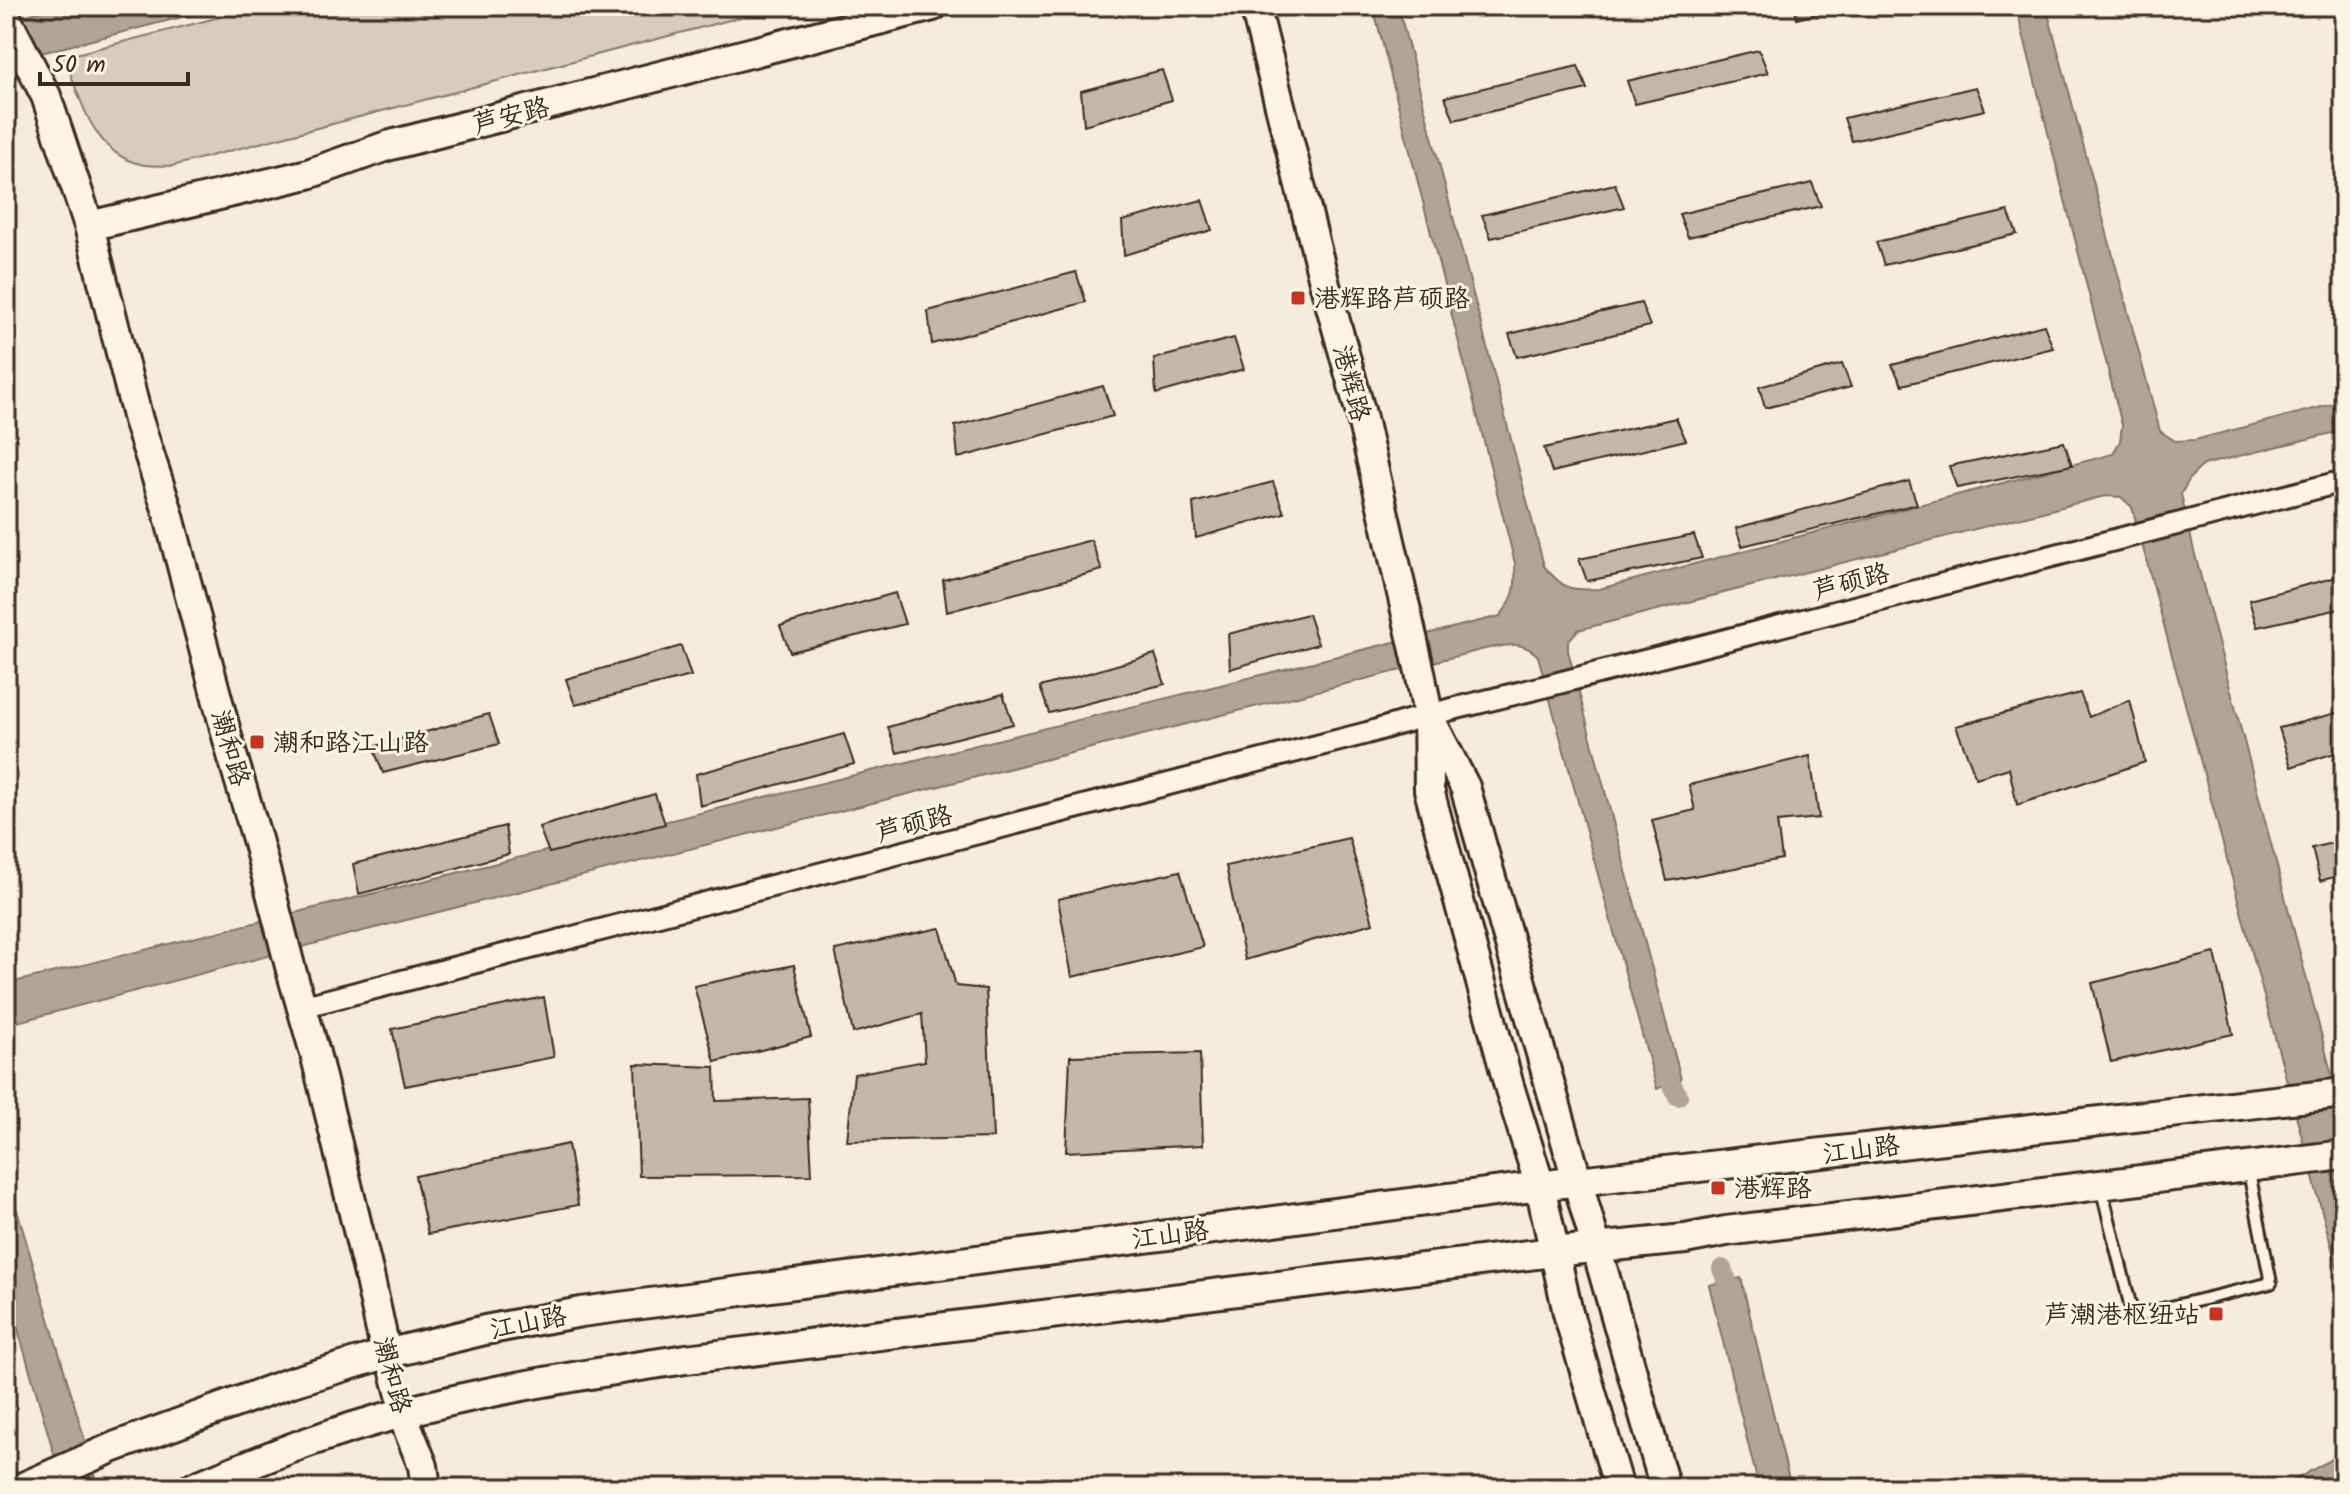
<svg xmlns="http://www.w3.org/2000/svg" width="2350" height="1494" viewBox="0 0 2350 1494" font-family="Kalam,'LXGW WenKai TC',sans-serif">
  <rect width="100%" height="100%" fill="#f4eddd"/>
  <filter id="ink" filterUnits="userSpaceOnUse"><feTurbulence type="fractalNoise" baseFrequency=".0125" numOctaves="2"/><feDisplacementMap in="SourceGraphic" scale="16" xChannelSelector="R" yChannelSelector="G"/><feConvolveMatrix kernelMatrix="1 2 1 2 8 2 1 2 1" color-interpolation-filters="sRGB"/></filter>
  <g filter="url(#ink)">
    <!-- green -->
    <path fill="#d6cdbd" stroke="#887c6e" stroke-width="2" d="M 263,6 L 783,6 L 172,166 C 162,165 150,167 140,164 C 92,153 81,98 64,57 Z"/>
    <!-- water -->
    <path fill="#b0a596" stroke="#817466" stroke-width="2" d="M 62,6 L 225,6 L 6,62 L 6,20 Z
      M 1373,6 L 1398,6 L 1544,566 C 1563,589 1569,591 1599,589 L 2113,454 L 2120,441 L 2122,425 L 2016,6 L 2046,6 L 2160,431 L 2175,441 L 2195,440 L 2344,401 L 2344,430 L 2203,465 L 2190,478 L 2181,494 L 2194,551 L 2344,1121 L 2344,1293 L 2132,507 L 2121,497 L 2105,496 L 1578,630 L 1568,641 L 1568,651 L 1681,1079 L 1657,1089 L 1538,656 C 1522,640 1510,645 1489,648 L 351,934 L 6,1025 L 6,984 L 1500,616 C 1516,596 1516,588 1515,563 Z
      M 6,1173 L 99,1488 L 64,1488 L 6,1288 Z
      M 1741,1278 L 1791,1488 L 1759,1488 L 1709,1285 Z
      M 2344,1452 L 2344,1488 L 2285,1488 L 2291,1482 Z"/>
    <g fill="none" stroke-linecap="round" stroke-linejoin="round">
      <!-- canal -->
      <path stroke="#b0a596" stroke-width="20" d="M 1671,1083 L 1678,1096
        M 1722,1269 L 1727,1281"/>
    </g>
    <!-- building -->
    <path fill="#c3b9aa" stroke="#3b2a1e" stroke-width="2" d="M 1795,6 L 1847,6 L 1797,19 Z
      M 1759,50 L 1768,73 L 1635,104 L 1627,81 Z
      M 1578,66 L 1587,89 L 1454,120 L 1445,97 Z
      M 1162,70 L 1172,100 L 1084,125 L 1081,91 Z
      M 1976,87 L 1985,110 L 1852,141 L 1844,118 Z
      M 1812,183 L 1821,206 L 1688,237 L 1679,214 Z
      M 1615,184 L 1624,207 L 1491,238 L 1482,215 Z
      M 1202,200 L 1212,230 L 1124,255 L 1122,221 Z
      M 2008,211 L 2017,234 L 1884,265 L 1876,242 Z
      M 1076,272 L 1086,302 L 932,344 L 928,311 Z
      M 1641,303 L 1650,326 L 1517,357 L 1509,334 Z
      M 2044,325 L 2053,348 L 1902,385 L 1892,365 Z
      M 1234,338 L 1244,369 L 1156,394 L 1154,359 Z
      M 1842,364 L 1851,387 L 1765,408 L 1759,387 Z
      M 1103,386 L 1113,416 L 958,458 L 955,426 Z
      M 1676,418 L 1686,440 L 1552,472 L 1544,448 Z
      M 2064,442 L 2072,465 L 1957,488 L 1949,466 Z
      M 1909,481 L 1917,504 L 1742,546 L 1736,528 Z
      M 1273,482 L 1284,513 L 1196,538 L 1193,503 Z
      M 1694,535 L 1702,558 L 1587,581 L 1579,559 Z
      M 1091,540 L 1102,570 L 947,612 L 943,580 Z
      M 2344,575 L 2344,608 L 2257,627 L 2249,600 Z
      M 895,593 L 905,624 L 790,652 L 780,626 Z
      M 1308,614 L 1318,644 L 1230,669 L 1228,634 Z
      M 681,646 L 691,676 L 575,705 L 566,679 Z
      M 1155,654 L 1165,684 L 1049,713 L 1040,687 Z
      M 2080,693 L 2089,717 L 2130,700 L 2145,762 L 2017,805 L 2009,768 L 1976,778 L 1956,726 Z
      M 1003,694 L 1013,724 L 897,753 L 888,727 Z
      M 2344,711 L 2344,750 L 2291,767 L 2279,728 Z
      M 489,714 L 499,744 L 383,773 L 373,747 Z
      M 844,734 L 854,764 L 700,806 L 696,774 Z
      M 1810,756 L 1819,818 L 1777,822 L 1782,859 L 1667,881 L 1652,820 L 1695,810 L 1689,785 Z
      M 655,794 L 665,824 L 549,853 L 539,827 Z
      M 505,826 L 509,854 L 359,894 L 353,864 Z
      M 1349,838 L 1373,923 L 1245,960 L 1226,866 Z
      M 2344,840 L 2344,874 L 2320,881 L 2312,848 Z
      M 1180,871 L 1203,947 L 1072,977 L 1058,899 Z
      M 940,928 L 956,986 L 986,989 L 993,1138 L 847,1141 L 854,1074 L 925,1061 L 922,1014 L 853,1033 L 835,950 Z
      M 2215,953 L 2233,1034 L 2111,1062 L 2092,983 Z
      M 794,965 L 811,1037 L 715,1062 L 694,986 Z
      M 544,997 L 554,1057 L 405,1086 L 392,1029 Z
      M 1200,1053 L 1203,1145 L 1066,1152 L 1070,1056 Z
      M 635,1064 L 715,1067 L 716,1101 L 808,1098 L 812,1175 L 639,1176 Z
      M 568,1144 L 578,1205 L 428,1234 L 415,1176 Z"/>
    <g fill="none" stroke-linecap="round" stroke-linejoin="round">
      <defs>
        <path id="lane" d="M 2101,1187 L 2133,1316 L 2271,1283 L 2248,1167"/>
        <path id="street" d="M 301,1007 L 1367,733 L 1428,715 L 1539,688 L 2344,481
          M 386,1354 L 402,1414"/>
        <path id="secondary" d="M 1255,6 L 1325,285 L 1361,414 L 1420,672 L 1428,715 L 1429,790 L 1509,1086 L 1540,1186 L 1568,1313 L 1619,1488
          M 6,18 L 46,96 L 89,226 L 138,420 L 167,509 L 232,755 L 257,839 L 291,970 L 315,1053 L 369,1275 L 386,1354
          M 89,226 L 308,174 L 387,146 L 933,6
          M 1431,721 L 1465,787 L 1665,1488
          M 402,1414 L 423,1466 L 426,1488
          M 21,1488 L 114,1447 L 292,1382 L 386,1354 L 485,1330 L 581,1312 L 1578,1181 L 2344,1093
          M 192,1488 C 232,1472 271,1455 311,1441 C 432,1398 560,1378 686,1359 L 1553,1252 L 1685,1239 L 1726,1231 L 2344,1155"/>
      </defs>
      <!-- lane casing -->
      <use href="#lane" stroke="#3b2a1e" stroke-width="16"/>
      <!-- street casing -->
      <use href="#street" stroke="#3b2a1e" stroke-width="26"/>
      <!-- secondary casing -->
      <use href="#secondary" stroke="#3b2a1e" stroke-width="34"/>
      <!-- lane -->
      <use href="#lane" stroke="#fcf5e5" stroke-width="10"/>
      <!-- street -->
      <use href="#street" stroke="#fcf5e5" stroke-width="20"/>
      <!-- secondary -->
      <use href="#secondary" stroke="#fcf5e5" stroke-width="28"/>
    </g>
  </g>
  <!-- markers -->
  <g fill="#c8321e" stroke="#fcf5e5" stroke-width="3">
    <rect x="1290" y="290" width="16" height="16" rx="4"/>
    <rect x="249" y="734" width="16" height="16" rx="4"/>
    <rect x="1710" y="1180" width="16" height="16" rx="4"/>
    <rect x="2208" y="1306" width="16" height="16" rx="4"/>
  </g>
  <g text-anchor="middle" stroke-width="6" stroke-linejoin="round" paint-order="stroke">
    <!-- street labels -->
    <g font-size="26" fill="#3b2a1e" stroke="#fcf5e5">
      <text transform="translate(511 115) rotate(-14)" y="9">芦安路</text>
      <text transform="translate(1352 383) rotate(75)" y="9">港辉路</text>
      <text transform="translate(1851 581) rotate(-14)" y="9">芦硕路</text>
      <text transform="translate(231 748) rotate(74)" y="9">潮和路</text>
      <text transform="translate(914 823) rotate(-14)" y="9">芦硕路</text>
      <text transform="translate(1861 1149) rotate(-7)" y="9">江山路</text>
      <text transform="translate(1170 1234) rotate(-7)" y="9">江山路</text>
      <text transform="translate(528 1322) rotate(-11)" y="9">江山路</text>
      <text transform="translate(393 1375) rotate(75)" y="9">潮和路</text>
    </g>
    <!-- poi labels -->
    <g font-size="26" fill="#3b2a1e" stroke="#fcf5e5" text-anchor="start">
      <text x="1314" y="307">港辉路芦硕路</text>
      <text x="273" y="751">潮和路江山路</text>
      <text x="1734" y="1197">港辉路</text>
      <text x="2200" y="1323" text-anchor="end">芦潮港枢纽站</text>
    </g>
  </g>
  <!-- margin -->
  <rect width="2350" height="1494" fill="none" stroke="#fcf5e5" stroke-width="32"/>
  <rect x="16" y="16" width="2318" height="1462" fill="none" stroke="#3b2a1e" stroke-width="3" filter="url(#ink)"/>
  <!-- scale -->
  <path d="M40 72v12h148v-12" fill="none" stroke="#3b2a1e" stroke-width="4"/>
  <text x="52" y="72" font-size="24" fill="#3b2a1e" stroke="#fcf5e5" stroke-width="6" paint-order="stroke">50 m</text>
</svg>
